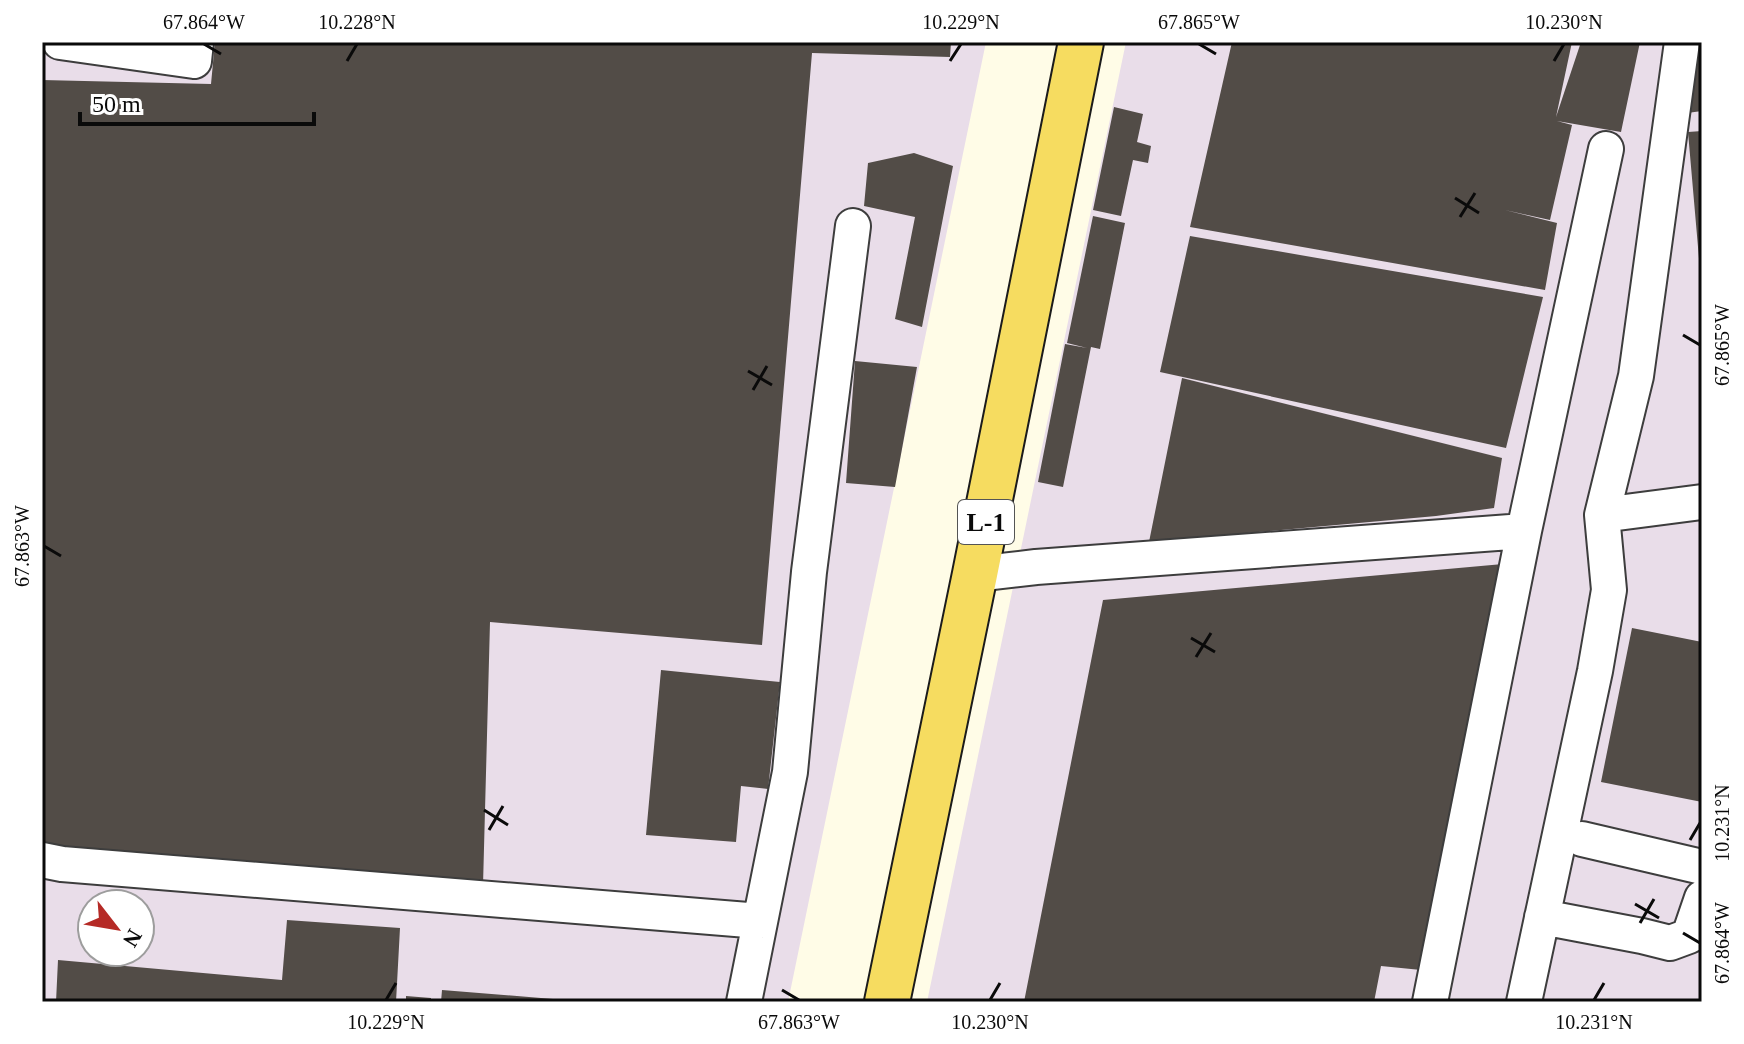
<svg xmlns="http://www.w3.org/2000/svg" width="1744" height="1044" viewBox="0 0 1744 1044" font-family="'Times New Roman',serif">
  <rect width="100%" height="100%" fill="#fffce7"/>
  <!-- industrial -->
  <path fill="#e9dde9" fill-rule="evenodd" d="M 42,42 L 986,42 L 788,1002 L 42,1002 ZM 92,904 L 140,904 L 140,952 L 92,952 Z
    M 1126,42 L 1702,42 L 1702,1002 L 927,1002 Z"/>
  <!-- building -->
  <path fill="#524c47" d="M 215,42 L 951,42 L 950,57 L 812,53 L 762,645 L 490,622 L 483,886 L 42,849 L 42,80 L 211,84 Z
    M 1232,42 L 1572,42 L 1556,117 L 1581,42 L 1640,42 L 1621,132 L 1557,121 L 1572,125 L 1550,220 L 1505,210 L 1557,223 L 1545,290 L 1190,227 Z
    M 1701,43 L 1702,43 L 1702,111 L 1687,113 Z
    M 1114,107 L 1143,114 L 1137,142 L 1151,146 L 1148,163 L 1133,160 L 1121,216 L 1093,210 Z
    M 1702,131 L 1702,270 L 1700,270 L 1688,132 Z
    M 914,153 L 953,166 L 922,327 L 895,319 L 915,217 L 864,206 L 868,163 Z
    M 1093,216 L 1125,223 L 1100,349 L 1091,347 L 1063,487 L 1038,482 L 1065,344 L 1087,348 L 1067,343 Z
    M 1190,236 L 1543,297 L 1506,448 L 1160,372 Z
    M 855,361 L 917,367 L 895,487 L 846,483 Z
    M 1182,378 L 1502,458 L 1494,508 L 1436,516 L 1149,542 Z
    M 1503,564 L 1421,970 L 1381,966 L 1374,1002 L 1024,1002 L 1103,600 Z
    M 1632,628 L 1702,642 L 1702,802 L 1601,782 Z
    M 661,670 L 780,682 L 768,789 L 741,786 L 736,842 L 646,835 Z
    M 287,920 L 400,928 L 396,1002 L 56,1002 L 58,960 L 282,980 Z
    M 442,990 L 565,1000 L 564,1002 L 441,1002 Z
    M 406,996 L 431,998 L 431,1002 L 406,1002 Z"/>
  <g fill="none" stroke-linecap="round" stroke-linejoin="round">
    <defs>
      <path id="minor" d="M 60,42 L 194,61 L 196,42
        M 1602,515 L 1702,502
        M 975,574 L 1036,567 L 1524,531
        M 1582,839 L 1702,867
        M 42,860 L 62,864 L 760,921
        M 1542,917 L 1642,936 L 1670,943 L 1689,936 L 1702,898
        M 744,1002 L 790,772 L 809,572 L 853,226
        M 1430,1002 L 1524,531 L 1606,149
        M 1524,1002 L 1595,671 L 1609,590 L 1602,515 L 1636,376 L 1682,42"/>
      <path id="major" d="M 887,1002 L 975,574 L 1081,42"/>
    </defs>
    <!-- minor casing -->
    <use href="#minor" stroke="#3d3d3d" stroke-width="38"/>
    <!-- major casing -->
    <use href="#major" stroke="#1b1b1b" stroke-width="48"/>
    <!-- minor -->
    <use href="#minor" stroke="#fff" stroke-width="34"/>
    <!-- major -->
    <use href="#major" stroke="#f6dc60" stroke-width="44"/>
  </g>
  <!-- ticks -->
  <path fill="none" stroke="#0a0a0a" stroke-width="3" d="M 204,44 L 221,54M 1199,44 L 1216,54M 347,61 L 357,44M 950,61 L 961,44M 1554,61 L 1564,44M 1455,198 L 1479,213M 1460,217 L 1475,193M 1683,335 L 1700,345M 748,371 L 772,385M 753,390 L 767,366M 44,546 L 61,556M 1191,638 L 1215,652M 1196,657 L 1211,633M 484,810 L 508,825M 489,830 L 503,806M 1690,840 L 1700,823M 1635,904 L 1659,918M 1640,923 L 1654,899M 1683,933 L 1700,943M 782,990 L 799,1000M 386,1000 L 396,983M 990,1000 L 1000,983M 1594,1000 L 1604,983"/>
  <g text-anchor="middle" stroke-width="8" stroke-linejoin="round" paint-order="stroke">
    <!-- shield labels -->
    <rect fill="#fff" stroke="#545454" stroke-width="2" x="958" y="500" width="56" height="44" rx="6"/>
    <g font-size="26" font-weight="bold" fill="#0a0a0a">
      <text x="986" y="531">L-1</text>
    </g>
  </g>
  <!-- border -->
  <rect width="1744" height="1044" fill="none" stroke="#ffffff" stroke-width="88"/>
  <!-- north arrow -->
  <g transform="translate(116 928) rotate(121)"><circle r="38" fill="#ffffff" stroke="#9d9d9d" stroke-width="2"/>
  <path d="M0-6L14 30L0 20L-14 30Z" fill="#b52a26"/>
  <text y="-12" font-size="22" font-weight="bold" text-anchor="middle" fill="#0a0a0a">N</text>
  </g>
  <!-- scale -->
  <path d="M80 112v12h234v-12" fill="none" stroke="#0a0a0a" stroke-width="4"/>
  <text x="92" y="112" font-size="24" fill="#0a0a0a" stroke="#ffffff" stroke-width="6" paint-order="stroke">50 m</text>
  <rect x="44" y="44" width="1656" height="956" fill="none" stroke="#0a0a0a" stroke-width="3"/>
  <g font-size="20" text-anchor="middle" fill="#0a0a0a">
    <text x="204" y="29">67.864°W</text>
    <text x="357" y="29">10.228°N</text>
    <text x="961" y="29">10.229°N</text>
    <text x="1199" y="29">67.865°W</text>
    <text x="1564" y="29">10.230°N</text>
    <text transform="translate(1722 345) rotate(-90)" y="7">67.865°W</text>
    <text transform="translate(22 546) rotate(-90)" y="7">67.863°W</text>
    <text transform="translate(1722 823) rotate(-90)" y="7">10.231°N</text>
    <text transform="translate(1722 943) rotate(-90)" y="7">67.864°W</text>
    <text x="386" y="1029">10.229°N</text>
    <text x="799" y="1029">67.863°W</text>
    <text x="990" y="1029">10.230°N</text>
    <text x="1594" y="1029">10.231°N</text>
  </g>
</svg>
